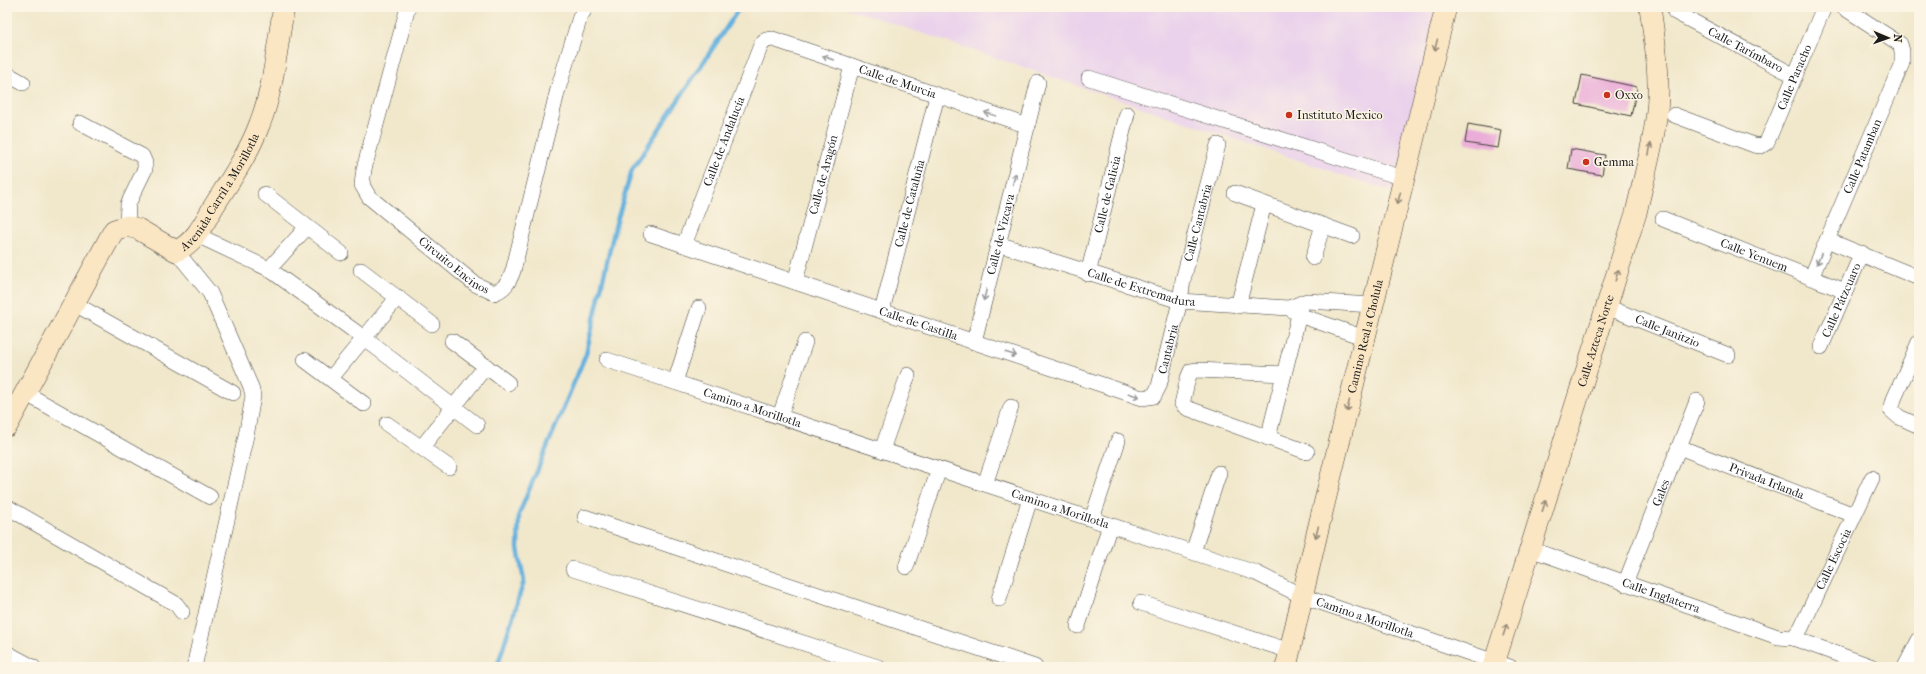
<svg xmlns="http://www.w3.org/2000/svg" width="1926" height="674" viewBox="0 0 1926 674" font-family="'IM FELL French Canon',serif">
  <rect width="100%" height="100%" fill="#fcf5e5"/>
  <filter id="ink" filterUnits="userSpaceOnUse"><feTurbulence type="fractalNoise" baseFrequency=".025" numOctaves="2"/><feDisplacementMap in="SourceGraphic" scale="8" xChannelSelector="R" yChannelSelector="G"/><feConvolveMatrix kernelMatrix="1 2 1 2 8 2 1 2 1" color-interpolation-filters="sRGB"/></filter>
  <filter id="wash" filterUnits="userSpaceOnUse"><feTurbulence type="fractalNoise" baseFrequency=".012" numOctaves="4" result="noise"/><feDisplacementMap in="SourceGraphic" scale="16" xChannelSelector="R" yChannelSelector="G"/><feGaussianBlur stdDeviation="0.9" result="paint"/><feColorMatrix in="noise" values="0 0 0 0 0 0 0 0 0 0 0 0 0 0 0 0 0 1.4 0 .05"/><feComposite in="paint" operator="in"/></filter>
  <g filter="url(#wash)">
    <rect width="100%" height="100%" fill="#f1e8cc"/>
    <!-- built -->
    <path fill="#ead1ec" d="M 844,7 L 1438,7 L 1396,193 Z"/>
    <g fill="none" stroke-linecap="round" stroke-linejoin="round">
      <!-- stream -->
      <path stroke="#65b1de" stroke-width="4.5" d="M 497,667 L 524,581 L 518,548 L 519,514 L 586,354 L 615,227 L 632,170 L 740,7"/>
    </g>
    <g id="blocks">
      <!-- building -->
      <path fill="#eaacd8" d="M 1582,75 L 1637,87 L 1631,116 L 1576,104 Z
        M 1468,124 L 1501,130 L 1498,148 L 1465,143 Z
        M 1571,149 L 1605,155 L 1602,175 L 1568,169 Z"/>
    </g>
  </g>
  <g filter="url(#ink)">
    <use href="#blocks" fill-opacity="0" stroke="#3c3b36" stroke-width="1"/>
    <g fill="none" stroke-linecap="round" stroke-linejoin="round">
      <defs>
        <g id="street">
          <path id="s1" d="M 408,7 L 364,169 L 362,185 L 369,197 L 475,284 L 494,293 C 505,289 509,282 513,271 L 558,89 L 580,17 L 586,7"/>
          <path id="s2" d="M 1675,12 L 1795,76"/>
          <path d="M 7,74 L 23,83"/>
          <path d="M 1089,78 L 1403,178"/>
          <path id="s3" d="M 1674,115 L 1754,145 L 1761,146 L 1767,142 L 1824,7"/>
          <path d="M 80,123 L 142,156 L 145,163 L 145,169 L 128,204 L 127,226"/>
          <path d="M 1235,193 L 1352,236"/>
          <path d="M 265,194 L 341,253"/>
          <path id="s4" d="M 1663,219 L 1845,291"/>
          <path id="s5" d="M 651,234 L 1142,398 L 1154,396 L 1159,386 L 1180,301 L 1183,280 L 1218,145"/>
          <path d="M 197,235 L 269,269 L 364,338 L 477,425"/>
          <path d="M 1827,240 L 1919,278"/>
          <path id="s6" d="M 998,244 L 1180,301 L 1289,308 L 1307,301 L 1372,305"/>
          <path id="s7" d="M 684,245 L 761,45 L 766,40 L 773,39 L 1028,126"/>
          <path d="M 176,251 L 210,293 L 251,387 L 253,396 L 247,431 L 194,667"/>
          <path d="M 1313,258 L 1323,225"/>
          <path d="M 269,269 L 307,227"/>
          <path d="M 361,270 L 432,324"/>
          <path id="s8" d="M 1088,274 L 1127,114"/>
          <path id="s9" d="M 1811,278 L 1902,63 L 1902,51 L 1900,44 L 1843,7"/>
          <path id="s10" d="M 795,282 L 852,66"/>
          <path d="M 75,304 L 233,393"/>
          <path d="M 1238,306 L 1264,204"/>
          <path id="s11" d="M 1607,307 L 1728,355"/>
          <path d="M 1292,310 L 1299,315 L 1365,338"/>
          <path id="s12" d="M 882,311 L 937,96"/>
          <path d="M 452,341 L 508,383"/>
          <path id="s13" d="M 974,342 L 1038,83"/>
          <path d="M 1919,342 L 1894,399 L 1891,410 L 1899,417 L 1919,426"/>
          <path id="s14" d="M 1821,347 L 1862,253"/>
          <path d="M 305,360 L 364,404"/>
          <path id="s15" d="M 607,360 L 1256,573 L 1302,596 L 1510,667"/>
          <path d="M 1284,374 L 1198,370 L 1191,371 L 1188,378 L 1182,404 L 1187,408 L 1307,452"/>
          <path d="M 331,378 L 398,297"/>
          <path d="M 675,382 L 699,308"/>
          <path d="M 25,393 L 210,497"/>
          <path d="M 780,416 L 805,342"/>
          <path d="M 387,424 L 449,467"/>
          <path d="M 1268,438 L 1302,303"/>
          <path d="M 422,447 L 486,366"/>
          <path id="s16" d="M 1679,447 L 1854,515"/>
          <path d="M 882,450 L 908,375"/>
          <path d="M 985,484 L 1011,407"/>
          <path d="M 7,507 L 176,604 L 182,612"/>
          <path d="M 585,517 L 1035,667"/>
          <path d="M 1092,519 L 1118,441"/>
          <path id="s17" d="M 1530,549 L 1778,637 L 1793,638 L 1873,667"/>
          <path d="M 1193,552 L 1219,473"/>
          <path d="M 906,567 L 939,469"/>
          <path d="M 573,569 L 878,667"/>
          <path id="s18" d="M 1625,584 L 1697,401"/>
          <path d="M 999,599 L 1030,499"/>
          <path d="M 1141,603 L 1290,651"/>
          <path d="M 1078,626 L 1110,525"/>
          <path id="s19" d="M 1793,638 L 1801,628 L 1872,478"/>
          <path d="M 7,653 L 33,667"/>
          <path d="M 1905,667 L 1919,640"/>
        </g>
        <g id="secondary">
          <path id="s20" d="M 7,426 L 114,230 L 127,226 L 138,229 L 176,251 C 195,243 204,223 214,206 C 231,179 249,153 260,123 C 274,88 277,44 284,7"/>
          <path id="s21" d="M 1286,667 L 1318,529 L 1446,7"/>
          <path id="s22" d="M 1493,667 L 1636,213 C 1644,177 1657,132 1658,96 C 1659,66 1654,36 1650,7"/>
        </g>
      </defs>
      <!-- street casing -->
      <use href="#street" stroke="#3c3b36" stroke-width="16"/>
      <!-- secondary casing -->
      <use href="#secondary" stroke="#3c3b36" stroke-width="22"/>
      <!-- street -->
      <use href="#street" stroke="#fff" stroke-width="15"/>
      <!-- secondary -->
      <use href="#secondary" stroke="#fbe6c4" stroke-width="21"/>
    </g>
    <!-- one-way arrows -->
    <defs><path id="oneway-shaft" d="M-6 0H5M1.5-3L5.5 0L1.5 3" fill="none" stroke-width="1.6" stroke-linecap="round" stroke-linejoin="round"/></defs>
    <g stroke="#978b78">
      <use href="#oneway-shaft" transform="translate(1436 45) rotate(104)"/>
      <use href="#oneway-shaft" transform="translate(1650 149) rotate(-79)"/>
      <use href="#oneway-shaft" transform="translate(1399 198) rotate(104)"/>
      <use href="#oneway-shaft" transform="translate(1617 275) rotate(-73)"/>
      <use href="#oneway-shaft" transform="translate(1348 406) rotate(104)"/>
      <use href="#oneway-shaft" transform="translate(1544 506) rotate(-72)"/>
      <use href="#oneway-shaft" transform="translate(1317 532) rotate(103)"/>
      <use href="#oneway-shaft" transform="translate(1505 630) rotate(-72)"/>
    </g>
    <g stroke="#999">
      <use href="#oneway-shaft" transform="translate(828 58) rotate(-161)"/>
      <use href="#oneway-shaft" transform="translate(990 114) rotate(-162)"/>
      <use href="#oneway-shaft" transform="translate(1014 179) rotate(-76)"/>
      <use href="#oneway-shaft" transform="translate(1819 259) rotate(112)"/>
      <use href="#oneway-shaft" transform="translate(985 295) rotate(104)"/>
      <use href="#oneway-shaft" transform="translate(1011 354) rotate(18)"/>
      <use href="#oneway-shaft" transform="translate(1134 395) rotate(18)"/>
    </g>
  </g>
  <!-- markers -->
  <g fill="#c8321e" stroke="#fcf5e5" stroke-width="1.5">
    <circle cx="1607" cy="95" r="4"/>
    <circle cx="1289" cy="115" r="4"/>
    <circle cx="1586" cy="162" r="4"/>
  </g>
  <g text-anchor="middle" stroke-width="3" stroke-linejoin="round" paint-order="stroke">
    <!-- street labels -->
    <g font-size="12" fill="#1c1c1c" stroke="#fcf5e5">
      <text dy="4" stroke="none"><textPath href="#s2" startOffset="80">Calle Tarímbaro</textPath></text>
      <text dy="4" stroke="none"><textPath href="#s3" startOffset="170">Calle Paracho</textPath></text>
      <text dy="4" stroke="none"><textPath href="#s7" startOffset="360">Calle de Murcia</textPath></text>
      <text dy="4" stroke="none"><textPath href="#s7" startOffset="111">Calle de Andalucía</textPath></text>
      <text dy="4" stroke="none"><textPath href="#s9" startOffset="132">Calle Patamban</textPath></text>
      <text dy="4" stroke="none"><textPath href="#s10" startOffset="111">Calle de Aragón</textPath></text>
      <text dy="4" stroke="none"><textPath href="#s20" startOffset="367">Avenida Carril a Morillotla</textPath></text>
      <text dy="4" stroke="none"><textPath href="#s8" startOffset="82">Calle de Galicia</textPath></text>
      <text dy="4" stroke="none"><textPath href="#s12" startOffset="111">Calle de Cataluña</textPath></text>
      <text dy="4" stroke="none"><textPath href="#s5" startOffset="709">Calle Cantabria</textPath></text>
      <text dy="4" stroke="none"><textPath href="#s13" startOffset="111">Calle de Vizcaya</textPath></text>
      <text dy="4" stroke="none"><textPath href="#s4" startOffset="98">Calle Yenuem</textPath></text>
      <text dy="4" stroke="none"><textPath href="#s1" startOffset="307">Circuito Encinos</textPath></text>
      <text dy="4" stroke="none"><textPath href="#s6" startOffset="150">Calle de Extremadura</textPath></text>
      <text dy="4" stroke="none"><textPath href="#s14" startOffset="51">Calle Pátzcuaro</textPath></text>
      <text dy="4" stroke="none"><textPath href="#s5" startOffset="282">Calle de Castilla</textPath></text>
      <text dy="4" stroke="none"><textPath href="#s11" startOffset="65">Calle Janitzio</textPath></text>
      <text dy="4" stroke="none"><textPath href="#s21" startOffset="340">Camino Real a Cholula</textPath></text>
      <text dy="4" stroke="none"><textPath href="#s22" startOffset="342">Calle Azteca Norte</textPath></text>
      <text dy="4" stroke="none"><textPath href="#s5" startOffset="579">Cantabria</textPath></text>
      <text dy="4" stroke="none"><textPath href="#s15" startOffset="153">Camino a Morillotla</textPath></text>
      <text dy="4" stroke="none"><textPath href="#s16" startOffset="94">Privada Irlanda</textPath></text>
      <text dy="4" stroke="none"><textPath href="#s18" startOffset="98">Gales</textPath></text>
      <text dy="4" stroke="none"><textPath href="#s15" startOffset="477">Camino a Morillotla</textPath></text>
      <text dy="4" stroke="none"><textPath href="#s19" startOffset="89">Calle Escocia</textPath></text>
      <text dy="4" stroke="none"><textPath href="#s17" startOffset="139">Calle Inglaterra</textPath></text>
      <text dy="4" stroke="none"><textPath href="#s15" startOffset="801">Camino a Morillotla</textPath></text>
    </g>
    <!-- poi labels -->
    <g font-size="12" fill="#1c1c1c" stroke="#fcf5e5" text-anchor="start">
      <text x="1615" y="99">Oxxo</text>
      <text x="1297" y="119">Instituto Mexico</text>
      <text x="1594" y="166">Gemma</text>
    </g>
  </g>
  <!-- margin -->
  <rect width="1926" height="674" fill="none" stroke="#fcf5e5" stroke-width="24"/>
  <!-- north arrow -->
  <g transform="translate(1888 38) rotate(92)" stroke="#fcf5e5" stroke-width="3" paint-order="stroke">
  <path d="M0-3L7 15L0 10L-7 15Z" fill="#1c1c1c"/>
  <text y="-6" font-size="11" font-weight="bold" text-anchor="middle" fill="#1c1c1c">N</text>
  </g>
</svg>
